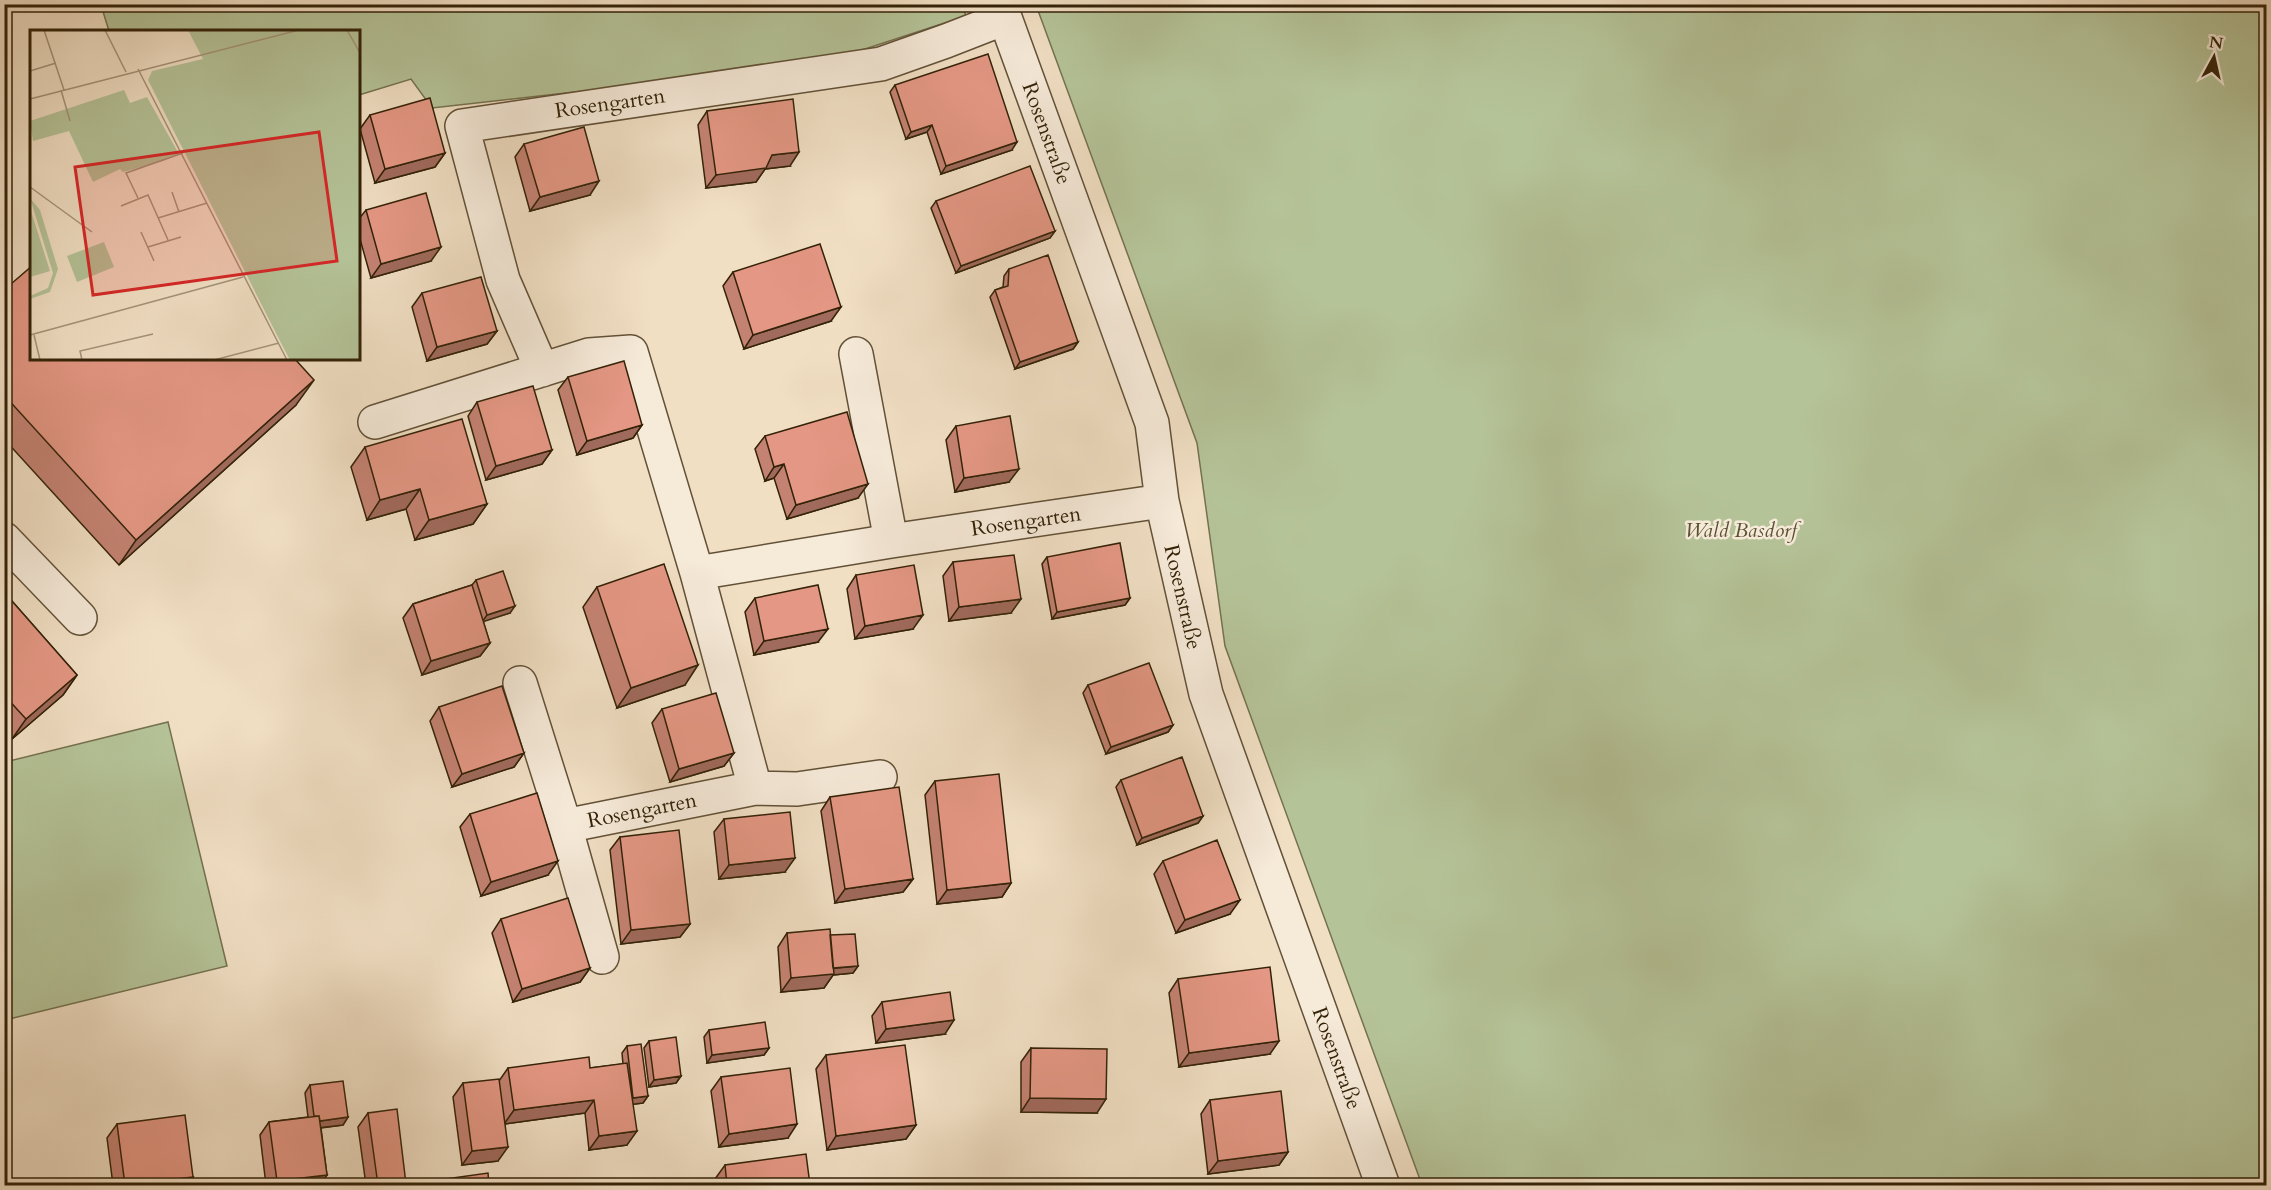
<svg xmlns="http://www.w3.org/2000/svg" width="2271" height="1190" viewBox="0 0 2271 1190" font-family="Cardo,serif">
  <rect width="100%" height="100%" fill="#f1dfc4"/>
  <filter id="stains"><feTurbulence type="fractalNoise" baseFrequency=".00333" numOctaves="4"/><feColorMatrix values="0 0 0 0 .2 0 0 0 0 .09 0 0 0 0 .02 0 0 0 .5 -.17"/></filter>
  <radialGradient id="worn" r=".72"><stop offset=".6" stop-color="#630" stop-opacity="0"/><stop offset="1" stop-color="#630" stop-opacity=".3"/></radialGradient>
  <!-- green -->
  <path fill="#b5c398" stroke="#747250" stroke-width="1.5" d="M 962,4 L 966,16 L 816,65 L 432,108 L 411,79 L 359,95 L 358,32 L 109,31 L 101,5 Z
    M 1036,5 L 2266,5 L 2266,1185 L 1422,1185 L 1225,646 L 1197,443 Z
    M 168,722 L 227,966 L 5,1020 L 5,762 Z"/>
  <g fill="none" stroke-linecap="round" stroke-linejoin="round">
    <defs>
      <path id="minor" d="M 1000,4 L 1152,423 L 1162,501 L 1206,694 L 1383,1186
        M 856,354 L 891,541
        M 542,370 L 503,280 L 462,126 L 881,64 L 946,41 L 1005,18
        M 375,422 L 589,355 L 631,352 L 697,573 L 755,788
        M 4,539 L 80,618
        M 697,573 L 891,541 L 1162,501
        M 520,683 L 565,826 L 602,957
        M 565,826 L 755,788 L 797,789 L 880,777"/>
    </defs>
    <!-- minor casing -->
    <use href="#minor" stroke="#625137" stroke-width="36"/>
    <!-- minor -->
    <use href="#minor" stroke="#f6ead9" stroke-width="33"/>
  </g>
  <!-- wall -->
  <path fill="#c48272" stroke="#332208" stroke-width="1.5" d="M 895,85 L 1012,150 L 941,174 L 927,132 L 906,139 L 890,92 Z
    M 707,111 L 790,166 L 765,169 L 756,182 L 706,188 L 698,125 Z
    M 370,115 L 445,153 L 435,167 L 375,183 L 360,129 Z
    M 524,144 L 590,195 L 530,211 L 515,157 Z
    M 936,201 L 1055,231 L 1050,238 L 956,273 L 931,208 Z
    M 366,210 L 431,261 L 371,278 L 358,232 L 358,220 Z
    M 1009,269 L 1078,342 L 1073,349 L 1015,369 L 990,297 L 995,290 L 1003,287 L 1004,276 Z
    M 733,272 L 831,321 L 744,349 L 723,286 Z
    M 4,290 L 296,405 L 119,565 L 4,439 Z
    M 422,293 L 497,331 L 487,344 L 427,361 L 412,307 Z
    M 568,377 L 642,425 L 633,438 L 577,455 L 558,390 Z
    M 477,402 L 552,450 L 542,464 L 486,480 L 468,416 Z
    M 956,426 L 1009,482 L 955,492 L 946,440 Z
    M 765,436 L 858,498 L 787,519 L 774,478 L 765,481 L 755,449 Z
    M 365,447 L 487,504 L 473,524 L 415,540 L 406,509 L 367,520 L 351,467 Z
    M 1047,557 L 1130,598 L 1125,605 L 1052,619 L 1042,564 Z
    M 953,562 L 1011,613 L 949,621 L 943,576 Z
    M 856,575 L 913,629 L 855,639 L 847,589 Z
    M 476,580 L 510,613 L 483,621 L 490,643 L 480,656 L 422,675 L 403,618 L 413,604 L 472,585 Z
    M 597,587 L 685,685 L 617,708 L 583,607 Z
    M 4,592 L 77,675 L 63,695 L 12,739 L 4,731 Z
    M 755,598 L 818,642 L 754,655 L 745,612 Z
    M 1088,685 L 1173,725 L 1168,732 L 1106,754 L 1083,693 Z
    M 439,707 L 524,753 L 514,767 L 452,787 L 430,721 Z
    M 662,709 L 734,753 L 724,766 L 670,782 L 652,723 Z
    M 1121,780 L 1203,816 L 1198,823 L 1137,845 L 1116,787 Z
    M 935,781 L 1011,883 L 1002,897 L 937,904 L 925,795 Z
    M 830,797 L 913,879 L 903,892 L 835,903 L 821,811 Z
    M 470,814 L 548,875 L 481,896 L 460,827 Z
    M 724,819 L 785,872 L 719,879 L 714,832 Z
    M 620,837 L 690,924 L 680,937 L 621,944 L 610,850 Z
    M 1163,861 L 1230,914 L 1176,933 L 1154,874 Z
    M 501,919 L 590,968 L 580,982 L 513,1002 L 492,933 Z
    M 787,933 L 858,966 L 853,973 L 833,975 L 824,988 L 781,992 L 778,947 Z
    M 1178,979 L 1270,1054 L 1179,1067 L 1169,993 Z
    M 882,1002 L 945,1034 L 876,1043 L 872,1016 Z
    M 709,1030 L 769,1048 L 764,1055 L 707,1063 L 704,1037 Z
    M 649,1041 L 681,1076 L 676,1083 L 649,1087 L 644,1048 Z
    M 627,1046 L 648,1096 L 643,1103 L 633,1104 L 627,1145 L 589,1150 L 585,1113 L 505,1124 L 498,1161 L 462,1165 L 453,1097 L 463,1083 L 499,1081 L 508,1068 L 590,1068 L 623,1064 L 622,1053 Z
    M 1031,1048 L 1097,1113 L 1021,1112 L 1021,1062 Z
    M 826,1055 L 916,1125 L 906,1139 L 827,1150 L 816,1069 Z
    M 721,1077 L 788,1138 L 719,1147 L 711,1091 Z
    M 310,1085 L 348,1117 L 343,1125 L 321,1128 L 327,1175 L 320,1185 L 266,1185 L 260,1135 L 269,1122 L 308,1117 L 305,1093 Z
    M 1210,1100 L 1288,1152 L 1279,1165 L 1208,1174 L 1201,1114 Z
    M 368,1113 L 405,1185 L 366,1185 L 358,1127 Z
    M 117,1124 L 187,1185 L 113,1185 L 107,1138 Z
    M 725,1165 L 810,1185 L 716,1185 L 715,1179 Z"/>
  <!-- shaded-wall -->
  <path fill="#a06a5c" stroke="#332208" stroke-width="1.5" d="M 932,125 L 927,132 L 906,139 L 911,132 Z
    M 1017,142 L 1012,150 L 941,174 L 946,166 Z
    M 799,152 L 790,166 L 765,169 L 756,182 L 706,188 L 716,175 L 772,155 Z
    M 445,153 L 435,167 L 375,183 L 385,169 Z
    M 599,181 L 590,195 L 530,211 L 540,197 Z
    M 1055,231 L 1050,238 L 956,273 L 961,266 Z
    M 441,247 L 431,261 L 371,278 L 381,264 Z
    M 841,307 L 831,321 L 744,349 L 753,335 Z
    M 497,331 L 487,344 L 427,361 L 437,347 Z
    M 1078,342 L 1073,349 L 1015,369 L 1020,362 Z
    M 314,380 L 296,405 L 119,565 L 136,540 Z
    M 642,425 L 633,438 L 577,455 L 587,441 Z
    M 552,450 L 542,464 L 486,480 L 496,466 Z
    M 784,464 L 774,478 L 765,481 L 774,467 Z
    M 1019,469 L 1009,482 L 955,492 L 964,478 Z
    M 868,484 L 858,498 L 787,519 L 796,505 Z
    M 420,489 L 406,509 L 367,520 L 380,500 Z
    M 487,504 L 473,524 L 415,540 L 429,520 Z
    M 1130,598 L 1125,605 L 1052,619 L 1057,612 Z
    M 1021,599 L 1011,613 L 949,621 L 959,607 Z
    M 515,606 L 510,613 L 482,622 L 487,615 Z
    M 923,615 L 913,629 L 855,639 L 865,626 Z
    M 828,629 L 818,642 L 754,655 L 764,641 Z
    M 490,643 L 480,656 L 422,675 L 431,661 Z
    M 698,665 L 685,685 L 617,708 L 631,688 Z
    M 77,675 L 63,695 L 12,739 L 26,719 Z
    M 1173,725 L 1168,732 L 1106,754 L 1111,747 Z
    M 524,753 L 514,767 L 452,787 L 462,774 Z
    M 734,753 L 724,766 L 670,782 L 679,769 Z
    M 1203,816 L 1198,823 L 1137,845 L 1142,838 Z
    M 795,858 L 785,872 L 719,879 L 729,865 Z
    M 558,861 L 548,875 L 481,896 L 491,882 Z
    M 913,879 L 903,892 L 835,903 L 845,889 Z
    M 1011,883 L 1002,897 L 937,904 L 947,890 Z
    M 1240,900 L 1230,914 L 1176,933 L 1185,920 Z
    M 690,924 L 680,937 L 621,944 L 631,930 Z
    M 858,966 L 853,973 L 833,975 L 824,988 L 781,992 L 791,978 L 828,969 Z
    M 590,968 L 580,982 L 513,1002 L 522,989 Z
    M 954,1020 L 945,1034 L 876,1043 L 886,1029 Z
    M 1279,1041 L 1270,1054 L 1179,1067 L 1189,1053 Z
    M 769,1048 L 764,1055 L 707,1063 L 712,1055 Z
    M 681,1076 L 676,1083 L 649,1087 L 654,1080 Z
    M 648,1096 L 643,1103 L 628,1105 L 633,1098 Z
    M 1030,1098 L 1106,1099 L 1097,1113 L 1021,1112 Z
    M 594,1100 L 585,1113 L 504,1124 L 514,1110 Z
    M 348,1117 L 343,1125 L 309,1129 L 314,1122 Z
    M 797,1124 L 788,1138 L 719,1147 L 729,1134 Z
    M 916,1125 L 906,1139 L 827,1150 L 836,1136 Z
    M 637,1131 L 627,1145 L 589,1150 L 599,1136 Z
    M 508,1147 L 498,1161 L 462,1165 L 472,1151 Z
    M 1288,1152 L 1279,1165 L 1208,1174 L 1218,1161 Z
    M 327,1175 L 320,1185 L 274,1185 L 277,1181 Z
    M 193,1177 L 187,1185 L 127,1185 Z"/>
  <!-- building -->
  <path fill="#e49784" stroke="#332208" stroke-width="1.5" d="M 988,54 L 1017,142 L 946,166 L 932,125 L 911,132 L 895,85 Z
    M 430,98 L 445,153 L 385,169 L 370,115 Z
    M 793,99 L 799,152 L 772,155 L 766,168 L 716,175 L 707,111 Z
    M 584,127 L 599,181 L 540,197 L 524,144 Z
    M 1030,166 L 1055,231 L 961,266 L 936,201 Z
    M 426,193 L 441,247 L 381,264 L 366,210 Z
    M 820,244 L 841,307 L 753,335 L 733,272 Z
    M 1048,255 L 1078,342 L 1020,362 L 995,290 L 1008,286 L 1009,269 Z
    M 32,266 L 32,358 L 294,358 L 314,380 L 136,540 L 4,395 L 4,290 Z
    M 481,277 L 497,331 L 437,347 L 422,293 Z
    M 624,361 L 642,425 L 587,441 L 568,377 Z
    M 533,386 L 552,450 L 496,466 L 477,402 Z
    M 847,412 L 868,484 L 796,505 L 784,464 L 774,467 L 765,436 Z
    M 1010,416 L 1019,469 L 964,478 L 956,426 Z
    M 462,419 L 487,504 L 429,520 L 420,489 L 380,500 L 365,447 Z
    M 1120,543 L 1130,598 L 1057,612 L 1047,557 Z
    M 1014,555 L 1021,599 L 959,607 L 953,562 Z
    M 664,564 L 698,665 L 631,688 L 597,587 Z
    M 914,565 L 923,615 L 865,626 L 856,575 Z
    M 503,571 L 515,606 L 487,615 L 476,580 Z
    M 472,585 L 490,643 L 431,661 L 413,604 Z
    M 818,585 L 828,629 L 764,641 L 755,598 Z
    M 4,592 L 77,675 L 26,719 L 4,695 Z
    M 1149,663 L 1173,725 L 1111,747 L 1088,685 Z
    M 502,686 L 524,753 L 462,774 L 439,707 Z
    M 716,693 L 734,753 L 679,769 L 662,709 Z
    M 1182,757 L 1203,816 L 1142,838 L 1121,780 Z
    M 999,774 L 1011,883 L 947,890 L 935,781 Z
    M 899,787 L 913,879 L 845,889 L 830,797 Z
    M 537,793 L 558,861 L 491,882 L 470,814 Z
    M 790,812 L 795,858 L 729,865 L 724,819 Z
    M 679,830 L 690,924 L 631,930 L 620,837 Z
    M 1217,840 L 1240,900 L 1185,920 L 1163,861 Z
    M 568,898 L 590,968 L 522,989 L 501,919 Z
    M 830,929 L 834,974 L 791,978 L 787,933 Z
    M 855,934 L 858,966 L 833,968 L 830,935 Z
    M 1270,967 L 1279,1041 L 1189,1053 L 1178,979 Z
    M 950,992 L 954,1020 L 886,1029 L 882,1002 Z
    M 765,1022 L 769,1048 L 712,1055 L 709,1030 Z
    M 676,1037 L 681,1076 L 654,1080 L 649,1041 Z
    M 641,1044 L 648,1096 L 633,1098 L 627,1046 Z
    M 905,1045 L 916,1125 L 836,1136 L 826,1055 Z
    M 1031,1048 L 1107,1049 L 1106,1099 L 1030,1098 Z
    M 589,1057 L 590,1068 L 627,1063 L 637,1131 L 599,1136 L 594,1100 L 514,1110 L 508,1068 Z
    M 790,1068 L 797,1124 L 729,1134 L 721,1077 Z
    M 499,1079 L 508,1147 L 472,1151 L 463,1083 Z
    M 343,1081 L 348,1117 L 320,1121 L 319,1116 L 314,1116 L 310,1085 Z
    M 1281,1091 L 1288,1152 L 1218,1161 L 1210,1100 Z
    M 397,1109 L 406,1184 L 392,1185 L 378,1185 L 368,1113 Z
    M 185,1115 L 193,1177 L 125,1185 L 117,1124 Z
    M 319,1116 L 327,1175 L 277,1181 L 269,1122 Z
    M 806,1154 L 810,1185 L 727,1185 L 725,1165 Z
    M 4,1168 L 6,1168 L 8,1185 L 4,1185 Z
    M 488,1173 L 489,1185 L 410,1185 L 410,1184 Z"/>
  <g text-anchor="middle" stroke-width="5" stroke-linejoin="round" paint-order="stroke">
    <!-- street labels -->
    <g font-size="21" fill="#332208" stroke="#f6ead9">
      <text transform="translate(610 103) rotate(-8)" y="7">Rosengarten</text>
      <text transform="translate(1047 133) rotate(70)" y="7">Rosenstraße</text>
      <text transform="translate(1026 521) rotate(-8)" y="7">Rosengarten</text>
      <text transform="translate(1183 597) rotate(77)" y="7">Rosenstraße</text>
      <text transform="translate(642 810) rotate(-11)" y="7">Rosengarten</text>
      <text transform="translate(1337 1058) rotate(70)" y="7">Rosenstraße</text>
    </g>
    <!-- park labels -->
    <g font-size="21" font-style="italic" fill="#5a5233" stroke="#f6ead9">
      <text x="1741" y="537">Wald Basdorf</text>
    </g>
  </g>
  <!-- overview -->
  <g transform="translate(30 30)">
    <rect width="330" height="330" fill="#f1dfc4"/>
    <path d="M 158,0 L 330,0 L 330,330 L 260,330 L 252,315 L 118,50 L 122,41 L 173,29 ZM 94,60 L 100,73 L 117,67 L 149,124 L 133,131 L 93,142 L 90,139 L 63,152 L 39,101 L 3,111 L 0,91 ZM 0,168 L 10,180 L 28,239 L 20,262 L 0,269 L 0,266 L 18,258 L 23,243 ZM 0,178 L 20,241 L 0,247 ZM 74,212 L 84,237 L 47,252 L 37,226 Z" fill="#b5c398"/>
    <path fill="none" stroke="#a59379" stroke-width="1.5" d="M 14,0 L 34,60M 75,0 L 96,42M 317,0 L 330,23M 108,39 L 257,330M 0,41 L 26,33M 31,60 L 40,91M 0,69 L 269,0M 0,157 L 62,202M 142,162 L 149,182M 108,168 L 96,143 L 153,123M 91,176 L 118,165 L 138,210M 128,188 L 177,173M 111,202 L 124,231M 118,217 L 151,207M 0,305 L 213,247M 4,305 L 10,330M 52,330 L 50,321 L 123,304M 184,330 L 249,313"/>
    <path fill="#d62828" fill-opacity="0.15" stroke="#d62828" stroke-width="3" d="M 289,102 L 307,231 L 63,265 L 45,137 Z"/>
    <rect width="330" height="330" fill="none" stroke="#332208" stroke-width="3"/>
  </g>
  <!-- margin -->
  <rect width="2271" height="1190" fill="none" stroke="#f1dfc4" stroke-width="24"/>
  <rect x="6" y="6" width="2259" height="1178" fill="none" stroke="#332208" stroke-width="3"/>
  <rect x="12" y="12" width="2247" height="1166" fill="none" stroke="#332208" stroke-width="1.5"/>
  <!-- north arrow -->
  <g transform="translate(2214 57) rotate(8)" stroke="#f6ead9" stroke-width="4.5" paint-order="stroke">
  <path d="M0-4.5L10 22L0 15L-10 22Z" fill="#332208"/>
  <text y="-9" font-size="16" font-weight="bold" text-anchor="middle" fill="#332208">N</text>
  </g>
  <rect width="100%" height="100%" filter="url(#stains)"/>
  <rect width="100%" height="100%" fill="url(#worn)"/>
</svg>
